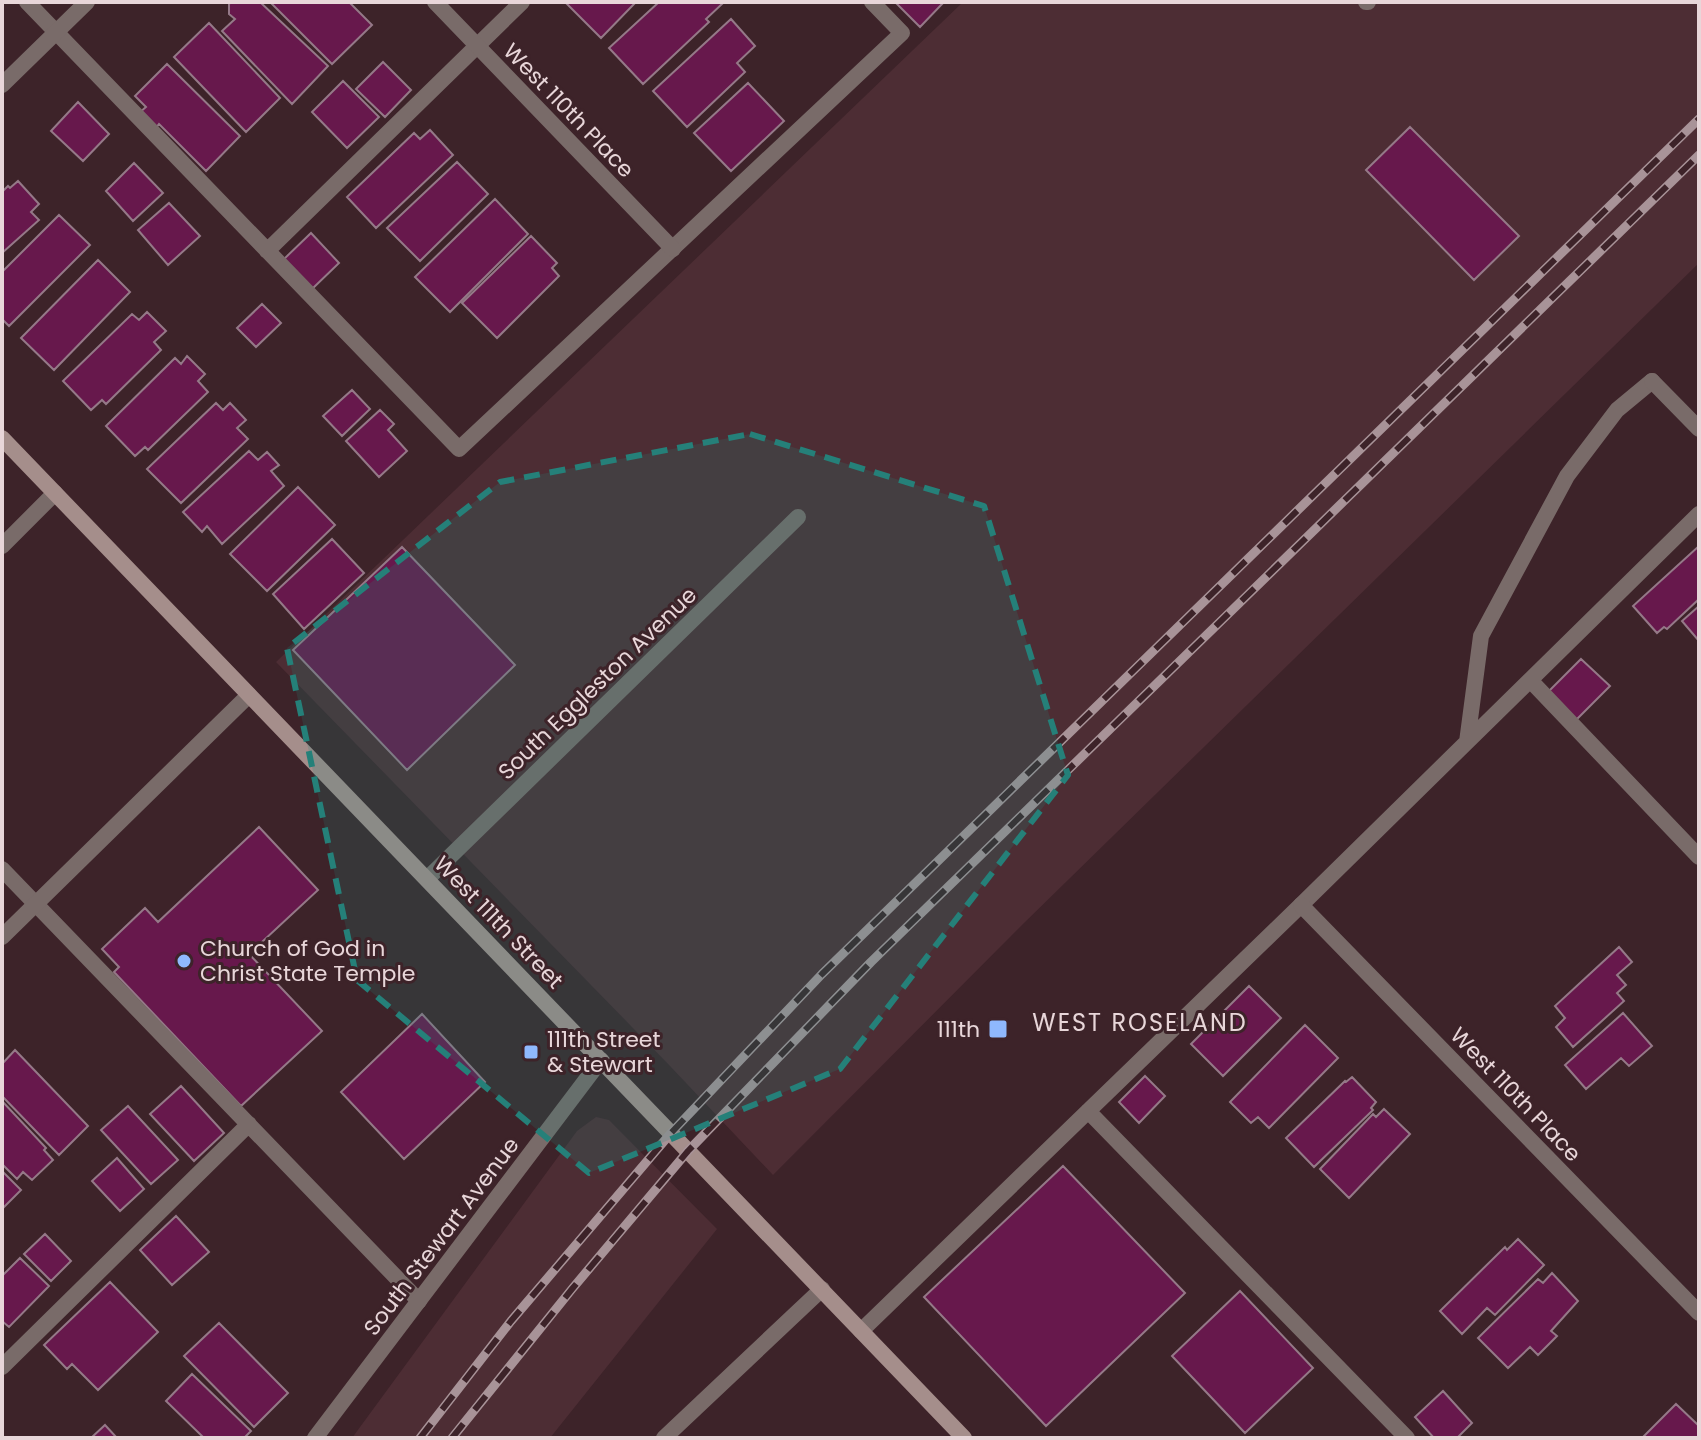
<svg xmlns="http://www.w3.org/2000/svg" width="1701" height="1440" viewBox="0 0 1701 1440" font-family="Poppins,sans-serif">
  <rect width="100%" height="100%" fill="#3d2329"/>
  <!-- built -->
  <path fill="#4d2d34" d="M 963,2 L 1699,2 L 1699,263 L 1023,924 L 773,1175 L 670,1066 L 276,662 Z
    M 596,1117 L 609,1120 L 717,1229 L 550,1438 L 352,1438 L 577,1131 Z"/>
  <!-- building -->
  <path fill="#67184c" stroke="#957988" stroke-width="2" d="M 231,2 L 260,2 L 328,66 L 292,104 L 222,31 L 235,19 L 229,14 L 229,4 Z
    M 270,2 L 349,2 L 372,25 L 332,64 Z
    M 568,2 L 636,2 L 601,38 L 566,3 Z
    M 659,2 L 720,2 L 722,4 L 706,19 L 709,22 L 643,84 L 609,48 Z
    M 895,2 L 944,2 L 920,27 Z
    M 731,19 L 755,46 L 737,63 L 745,72 L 687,127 L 653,91 Z
    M 209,23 L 280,98 L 246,132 L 174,57 Z
    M 383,62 L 411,90 L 385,117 L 356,89 Z
    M 167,64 L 240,136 L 206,171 L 159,124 L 155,129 L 139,113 L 146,107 L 135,96 Z
    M 343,81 L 379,117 L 347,148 L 312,112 Z
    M 748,83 L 784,121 L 731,171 L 694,133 Z
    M 78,102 L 109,134 L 83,161 L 51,131 Z
    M 1410,127 L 1519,236 L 1474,280 L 1366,170 Z
    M 430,130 L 453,155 L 376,228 L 347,197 L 414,133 L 420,139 Z
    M 457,162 L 488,194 L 420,261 L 387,228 Z
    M 134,163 L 163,193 L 133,221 L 106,191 Z
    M 18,181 L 39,204 L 31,212 L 39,220 L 2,253 L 2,192 L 8,186 L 10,188 Z
    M 495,199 L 528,234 L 450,312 L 415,277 Z
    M 169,203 L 200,236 L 168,265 L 138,230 Z
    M 59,215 L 90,245 L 9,326 L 2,319 L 2,272 Z
    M 311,233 L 339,263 L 311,290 L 283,260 Z
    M 531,236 L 557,263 L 552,268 L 559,276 L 497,338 L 462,303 Z
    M 98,260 L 130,292 L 54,370 L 21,338 Z
    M 262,304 L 281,323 L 256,347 L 237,328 Z
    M 147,312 L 166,331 L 154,342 L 161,350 L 106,404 L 102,400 L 91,410 L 63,381 L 132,314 L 139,320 Z
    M 187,356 L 205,374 L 198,381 L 208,392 L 148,450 L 145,447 L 135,456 L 106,426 L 175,358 L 181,364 Z
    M 352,390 L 370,409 L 342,436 L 323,416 Z
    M 216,403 L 223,410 L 230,403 L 246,420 L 237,428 L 248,439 L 181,503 L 147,469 Z
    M 380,410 L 394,424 L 388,430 L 407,451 L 379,477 L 346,441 Z
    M 249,451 L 258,460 L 267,452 L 279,465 L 271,471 L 284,486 L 222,544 L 207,526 L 202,532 L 183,512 Z
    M 298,487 L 335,525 L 267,591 L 230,554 Z
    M 332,539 L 364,573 L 304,629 L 273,594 Z
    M 1699,546 L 1699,599 L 1667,629 L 1664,627 L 1657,633 L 1633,606 Z
    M 402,547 L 515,665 L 407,770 L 293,650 Z
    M 1699,606 L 1699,641 L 1682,621 Z
    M 1581,659 L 1610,686 L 1574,722 L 1546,694 Z
    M 259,827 L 318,890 L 249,954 L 322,1031 L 241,1106 L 114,972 L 119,967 L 102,949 L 145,908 L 158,922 Z
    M 1619,947 L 1632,962 L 1617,975 L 1626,985 L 1617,993 L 1624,1001 L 1573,1047 L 1556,1027 L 1565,1018 L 1555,1006 Z
    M 1249,986 L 1281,1018 L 1223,1076 L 1191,1044 Z
    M 1623,1013 L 1652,1046 L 1629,1066 L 1621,1058 L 1586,1089 L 1565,1065 Z
    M 422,1014 L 485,1082 L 404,1159 L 341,1092 Z
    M 1305,1025 L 1338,1058 L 1269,1128 L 1258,1117 L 1251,1123 L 1230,1102 Z
    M 15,1050 L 88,1126 L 59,1155 L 2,1096 L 2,1064 Z
    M 1145,1076 L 1165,1096 L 1139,1123 L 1119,1102 Z
    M 1352,1077 L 1376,1102 L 1371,1108 L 1373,1110 L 1314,1167 L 1286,1138 L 1345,1081 L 1346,1082 Z
    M 181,1086 L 224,1133 L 194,1161 L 150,1114 Z
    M 2,1101 L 46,1148 L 44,1150 L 53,1160 L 32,1180 L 23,1172 L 17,1179 L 2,1164 Z
    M 128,1106 L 178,1160 L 151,1184 L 101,1130 Z
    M 1384,1109 L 1410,1134 L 1349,1198 L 1320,1169 L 1373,1114 L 1376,1117 Z
    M 117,1158 L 144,1189 L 120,1211 L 92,1181 Z
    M 1063,1166 L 1185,1293 L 1046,1426 L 924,1297 Z
    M 2,1171 L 21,1190 L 2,1209 Z
    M 176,1216 L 209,1252 L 172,1285 L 140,1250 Z
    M 45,1234 L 71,1261 L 51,1281 L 24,1254 Z
    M 1518,1239 L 1544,1265 L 1495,1315 L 1487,1308 L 1462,1334 L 1440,1311 L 1505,1247 L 1507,1250 Z
    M 20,1258 L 49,1286 L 9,1327 L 2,1321 L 2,1276 Z
    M 1552,1273 L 1578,1301 L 1551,1331 L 1557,1336 L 1538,1355 L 1530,1347 L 1508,1368 L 1478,1338 L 1538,1279 L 1543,1283 Z
    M 110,1282 L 158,1332 L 98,1390 L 72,1364 L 67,1369 L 44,1345 Z
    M 1240,1291 L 1313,1368 L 1245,1433 L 1172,1356 Z
    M 219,1323 L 288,1393 L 254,1427 L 184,1356 Z
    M 192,1374 L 251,1431 L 244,1438 L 204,1438 L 166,1401 Z
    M 1443,1391 L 1472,1423 L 1457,1438 L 1434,1438 L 1415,1417 Z
    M 1676,1404 L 1699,1426 L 1699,1438 L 1642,1438 Z
    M 105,1425 L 117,1438 L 91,1438 Z"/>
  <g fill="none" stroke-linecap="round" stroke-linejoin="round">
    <!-- service -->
    <path stroke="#796b69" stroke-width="16" d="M 27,2 L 459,449 L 902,33 L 872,2
      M 1366,2 L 1368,2
      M 267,251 L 522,2
      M 2,546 L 55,493
      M 1530,680 L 1699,857
      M 1467,742 L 1481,636 L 1567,476 L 1617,410 L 1652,381
      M 2,869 L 419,1301
      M 1088,1111 L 1407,1438
      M 861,1331 L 1301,905 L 1699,514
      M 2,1367 L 249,1124
      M 664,1438 L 822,1289"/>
    <!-- minor -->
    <path stroke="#796b69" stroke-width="16" d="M 435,2 L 673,249
      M 2,85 L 87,2
      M 1652,381 L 1699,429
      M 427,879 L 798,517
      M 1301,905 L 1699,1313
      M 2,937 L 249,695
      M 315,1438 L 601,1060"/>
    <!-- secondary -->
    <path stroke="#a58e8b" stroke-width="16" d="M 2,438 L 964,1438"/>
    <defs>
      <path id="rail" d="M 420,1438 L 511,1321 L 671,1133 L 822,974 L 1699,119
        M 452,1438 L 572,1289 L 688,1151 L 871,962 L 1699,155"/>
    </defs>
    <!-- rail casing -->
    <use href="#rail" stroke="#a89398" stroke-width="9"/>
    <!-- rail -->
    <use href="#rail" stroke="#3d2329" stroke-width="6" stroke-dasharray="18" stroke-linecap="butt"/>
  </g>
  <!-- marked area -->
  <path fill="#258079" fill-opacity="0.2" stroke="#258079" stroke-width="6" stroke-dasharray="16 10" stroke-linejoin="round" d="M 750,434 L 984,506 L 1068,775 L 840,1069 L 589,1173 L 357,980 L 287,648 L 500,482 Z"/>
  <!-- markers -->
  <g fill="#8fb8fd" stroke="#3d2329" stroke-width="3">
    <circle cx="184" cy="961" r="8"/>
    <rect x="988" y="1019" width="20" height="20" rx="4"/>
    <rect x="523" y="1044" width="16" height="16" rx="4"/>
  </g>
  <g text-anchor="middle" stroke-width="6" stroke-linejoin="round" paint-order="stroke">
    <!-- street labels -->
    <g font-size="22" fill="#e8d6d9" stroke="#3d2329">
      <text transform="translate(569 110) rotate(46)" y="8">West 110th Place</text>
      <text transform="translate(597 683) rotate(-44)" y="8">South Eggleston Avenue</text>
      <text transform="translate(499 922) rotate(46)" y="8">West 111th Street</text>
      <text transform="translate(1516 1094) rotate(46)" y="8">West 110th Place</text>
      <text transform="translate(441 1236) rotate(-53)" y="8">South Stewart Avenue</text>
    </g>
    <!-- poi labels -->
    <g font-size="22" fill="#e8d6d9" stroke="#3d2329" text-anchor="start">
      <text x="200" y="956">Church of God in<tspan x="200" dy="25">Christ State Temple</tspan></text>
      <text x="980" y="1037" text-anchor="end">111th</text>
      <text x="547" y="1047">111th Street<tspan x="547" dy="25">&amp; Stewart</tspan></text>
    </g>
    <!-- neighbourhood labels -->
    <g font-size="24" letter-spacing="2" fill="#e8d6d9" stroke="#3d2329">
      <text x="1140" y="1031">WEST ROSELAND</text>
    </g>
  </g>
  <!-- border -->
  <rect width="1701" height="1440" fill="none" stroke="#e8d6d9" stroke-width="8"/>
</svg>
